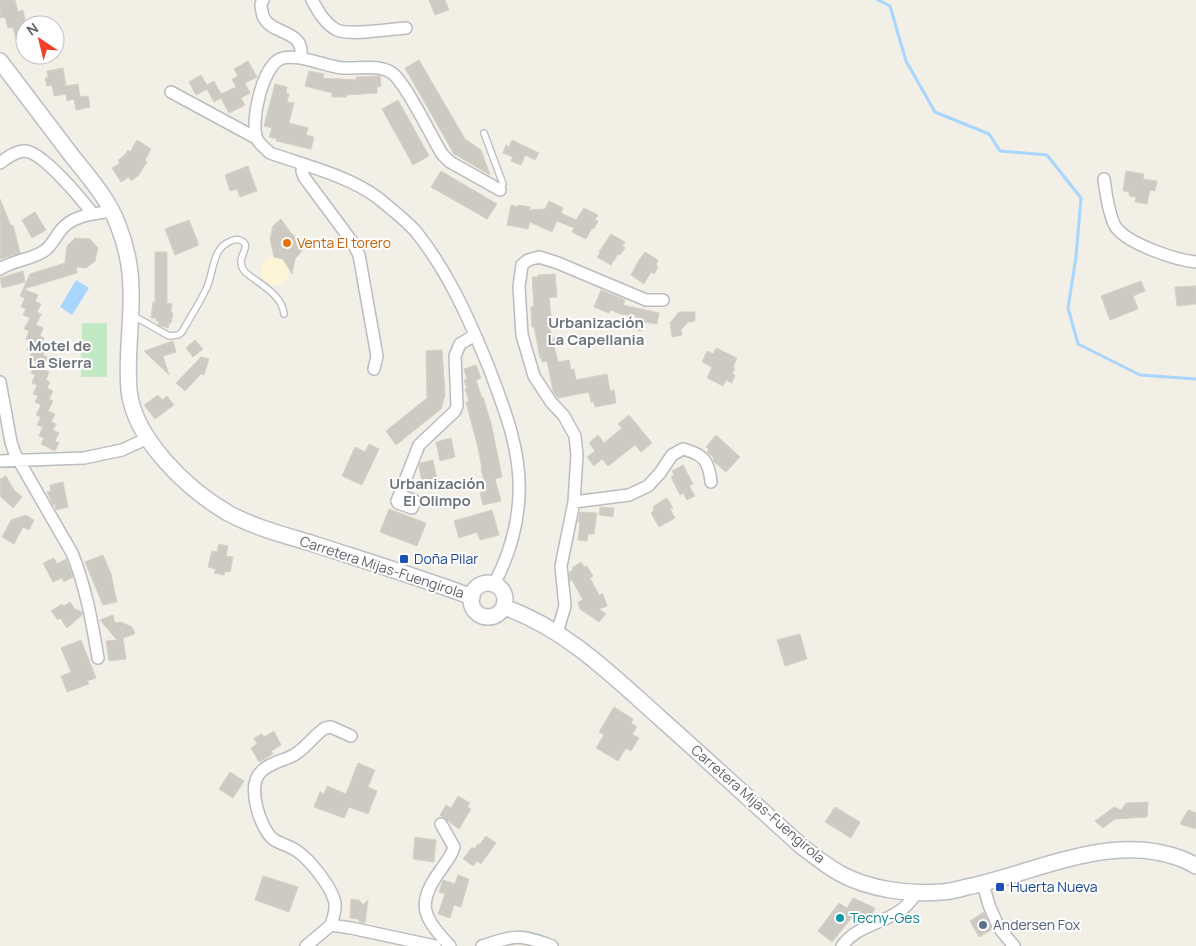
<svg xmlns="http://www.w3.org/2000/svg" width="1196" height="946" viewBox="0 0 1196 946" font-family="Manrope,sans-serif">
  <rect width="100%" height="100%" fill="#f1efe6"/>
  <!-- green -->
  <path fill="#c2e9c3" d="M 82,323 L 107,323 L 107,377 L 81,377 Z"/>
  <!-- sand -->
  <path fill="#fdf5d5" d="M261 271a14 14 0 1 1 28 0a14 14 0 1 1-28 0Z"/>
  <!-- water -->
  <path fill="#a8d6ff" d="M 76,280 L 89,288 L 72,315 L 60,307 Z"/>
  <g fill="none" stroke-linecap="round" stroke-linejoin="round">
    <!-- stream -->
    <path stroke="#a8d6ff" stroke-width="3" d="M 878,0 L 890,6 L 906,61 L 935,112 L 989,134 L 1000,151 L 1047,155 L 1081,198 L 1076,257 L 1068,308 L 1078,344 L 1140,375 L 1196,379"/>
  </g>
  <!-- building -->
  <path fill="#cccac3" stroke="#d6d1c4" d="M 0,0 L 15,0 L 18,12 L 23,10 L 26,25 L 25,38 L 16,40 L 13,27 L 8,28 L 5,17 L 0,18 Z
    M 429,0 L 445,0 L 449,10 L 435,15 Z
    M 419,60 L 465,139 L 481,150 L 490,175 L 454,154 L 405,68 Z
    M 248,61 L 257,77 L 245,83 L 250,93 L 241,98 L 245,105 L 229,113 L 221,98 L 214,102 L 207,89 L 196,95 L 189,82 L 201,75 L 207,85 L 214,81 L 221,94 L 236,87 L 232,79 L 238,76 L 234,69 Z
    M 63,68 L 66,86 L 78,84 L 80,97 L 88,96 L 90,107 L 76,110 L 74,99 L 67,101 L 66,94 L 54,96 L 52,85 L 47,86 L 45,78 L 48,78 L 47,71 Z
    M 309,71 L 324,74 L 323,78 L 357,80 L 356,77 L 380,76 L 381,86 L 377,87 L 377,93 L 346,95 L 346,97 L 332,97 L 332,93 L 305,86 Z
    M 275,84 L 287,87 L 286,93 L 289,94 L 287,102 L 294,103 L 289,123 L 308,128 L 306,135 L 314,137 L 311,149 L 276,141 L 277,139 L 269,137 L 272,128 L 264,126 Z
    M 398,100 L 429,156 L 413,165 L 382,109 Z
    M 137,140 L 151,149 L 145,160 L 147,162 L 138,176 L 131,181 L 129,177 L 121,182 L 112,168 L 120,163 L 118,160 L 124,156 L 128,150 L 130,152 Z
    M 512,140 L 539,153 L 535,160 L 525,155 L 521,165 L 511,161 L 513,157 L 503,153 L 506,145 L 509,147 Z
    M 248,166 L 257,191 L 240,197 L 237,189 L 230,191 L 225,175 Z
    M 441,171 L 497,204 L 487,219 L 431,187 Z
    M 1126,171 L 1144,174 L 1143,179 L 1157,181 L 1155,191 L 1150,190 L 1147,204 L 1135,202 L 1136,197 L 1129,196 L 1129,192 L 1123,191 Z
    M 0,199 L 11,226 L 13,225 L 20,253 L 0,259 Z
    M 549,201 L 563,208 L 561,213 L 576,220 L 584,208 L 598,215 L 595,220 L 598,221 L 594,229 L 592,228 L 586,239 L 572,232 L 574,228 L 557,221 L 552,232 L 530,222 L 528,229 L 507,225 L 511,205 L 518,207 L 518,205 L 530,207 L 529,210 L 545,209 Z
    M 35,212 L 46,230 L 32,238 L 22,220 Z
    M 281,219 L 291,233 L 306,246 L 295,259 L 292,274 L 283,259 L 274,257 L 270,239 L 273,226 Z
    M 189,220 L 199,245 L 175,255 L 165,229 Z
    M 611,234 L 625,242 L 622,246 L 625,248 L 620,255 L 618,254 L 611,265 L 597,257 L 600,253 L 599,252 Z
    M 75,238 L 90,239 L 98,248 L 95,261 L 86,268 L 76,267 L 77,273 L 24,289 L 38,295 L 35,301 L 41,304 L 37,312 L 41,314 L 36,325 L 43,328 L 40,336 L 44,338 L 41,345 L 47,347 L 43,355 L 47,357 L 42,369 L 49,372 L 46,380 L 50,382 L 47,388 L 53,391 L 49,399 L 53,401 L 48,411 L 55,414 L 51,422 L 56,424 L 53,430 L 59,433 L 55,441 L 59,443 L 55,451 L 41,444 L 44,438 L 39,436 L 43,427 L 37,425 L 41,417 L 36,415 L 41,405 L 35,402 L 38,396 L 33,394 L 37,385 L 32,383 L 35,375 L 31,373 L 36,362 L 29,358 L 32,352 L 27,350 L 31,341 L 26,339 L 29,331 L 24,329 L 30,318 L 23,315 L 26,309 L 21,307 L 25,298 L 20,296 L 30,274 L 65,263 L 67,246 Z
    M 155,252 L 167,252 L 167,303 L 172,304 L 171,312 L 173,313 L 171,323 L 169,323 L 168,328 L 158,325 L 159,321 L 156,321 L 156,318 L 151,318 L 153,302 L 155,302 Z
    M 645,252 L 658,260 L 656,265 L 658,267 L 654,274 L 651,272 L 644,284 L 631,275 L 639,260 Z
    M 23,271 L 25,282 L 2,288 L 0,278 Z
    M 555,274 L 557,297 L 549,298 L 551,316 L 548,316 L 552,338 L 555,337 L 557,345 L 554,346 L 558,362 L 569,360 L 571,370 L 574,369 L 576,380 L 607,374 L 610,391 L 614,390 L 616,403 L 595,407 L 593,401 L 591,402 L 589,392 L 558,398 L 553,391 L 547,361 L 542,362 L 541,357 L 540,358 L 534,327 L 532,327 L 531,307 L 534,306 L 532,277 L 538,277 L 538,275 Z
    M 1141,281 L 1145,291 L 1133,296 L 1138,309 L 1110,320 L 1101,296 Z
    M 1196,286 L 1196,304 L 1177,306 L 1175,287 Z
    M 601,290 L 625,300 L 623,305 L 659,313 L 657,324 L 644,322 L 642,331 L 633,329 L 636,316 L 620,314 L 611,310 L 609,313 L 594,307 Z
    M 679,312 L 695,312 L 695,321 L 688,322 L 681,330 L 682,335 L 672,337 L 670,323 Z
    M 195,340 L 203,349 L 193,357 L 186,348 Z
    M 173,341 L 176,352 L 163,356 L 169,375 L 144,351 Z
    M 716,348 L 737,358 L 733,367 L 735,368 L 732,374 L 735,375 L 732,383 L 726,380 L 723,386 L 707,378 L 712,367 L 702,362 L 707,351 L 713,354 Z
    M 442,350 L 445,395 L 441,409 L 396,445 L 386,431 L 427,398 L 426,351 Z
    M 201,357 L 209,359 L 204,375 L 201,374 L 185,391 L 176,383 Z
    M 476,365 L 481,378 L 476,380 L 482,398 L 483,397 L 491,423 L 502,477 L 495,479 L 501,501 L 483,505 L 480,493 L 487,491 L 481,469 L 482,469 L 478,448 L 466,402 L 469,401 L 465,389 L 467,388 L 464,380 L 467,379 L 464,369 Z
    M 158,395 L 162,400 L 167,396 L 174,405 L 155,419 L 144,405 Z
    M 629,415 L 652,443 L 641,452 L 635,445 L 608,466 L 602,459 L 594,466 L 587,457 L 595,451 L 589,443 L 598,435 L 604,443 L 622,428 L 618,424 Z
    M 716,435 L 740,457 L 726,472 L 714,462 L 713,457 L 707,452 L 709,450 L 706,447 Z
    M 451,438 L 455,457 L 440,461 L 436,442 Z
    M 369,444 L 379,449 L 362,485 L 342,476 L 355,447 L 365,452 Z
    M 433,460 L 437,479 L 422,482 L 419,466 L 420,463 Z
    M 683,465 L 693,484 L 689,486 L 695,496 L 687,500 L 683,493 L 680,495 L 671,477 L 674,475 L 672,471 Z
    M 6,476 L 14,490 L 22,497 L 13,508 L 0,496 L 0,479 Z
    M 63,482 L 68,507 L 56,510 L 55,504 L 53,505 L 47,492 L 51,491 L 50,485 Z
    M 667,498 L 673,508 L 670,509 L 675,518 L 659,527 L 651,513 L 654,510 L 653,507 L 657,504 Z
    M 600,507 L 614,508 L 613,517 L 599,515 Z
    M 389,509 L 426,523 L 417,546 L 380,532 Z
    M 492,510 L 499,535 L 480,540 L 477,532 L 459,538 L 454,521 Z
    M 580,512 L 597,513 L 594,534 L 588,534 L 587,541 L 578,540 L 580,522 L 578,522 Z
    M 26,515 L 34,520 L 29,530 L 23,527 L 14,544 L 2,537 L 11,520 Z
    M 219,544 L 228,546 L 226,556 L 233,557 L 230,572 L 225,571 L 224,575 L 214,573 L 216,569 L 208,567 L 212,551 L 217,552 Z
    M 103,555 L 111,574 L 117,602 L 103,605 L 85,562 Z
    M 54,558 L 57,564 L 66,559 L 73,577 L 64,582 L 62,578 L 53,582 L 43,563 Z
    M 581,562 L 584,567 L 587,566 L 593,576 L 590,578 L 599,595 L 603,594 L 607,606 L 599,609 L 606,614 L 599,622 L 580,609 L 578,602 L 583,600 L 572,580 L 570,581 L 569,572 L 573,570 L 572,568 Z
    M 70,602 L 75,609 L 82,612 L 82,615 L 67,628 L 60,618 L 58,620 L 51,611 L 62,604 L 64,606 Z
    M 113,615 L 115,623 L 121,622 L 132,627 L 135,633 L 132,635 L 123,638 L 126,659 L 109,661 L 106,641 L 117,640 L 100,620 Z
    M 800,634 L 807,659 L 785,666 L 777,640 Z
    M 81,640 L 96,678 L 87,681 L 89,684 L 67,692 L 61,676 L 71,672 L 61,648 Z
    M 614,707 L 633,719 L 631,723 L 637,727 L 632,734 L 639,738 L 631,751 L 626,748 L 618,761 L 596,748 L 604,735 L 599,732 Z
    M 274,731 L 281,745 L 271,751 L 273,754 L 259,762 L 251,748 L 257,744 L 254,738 L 262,734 L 264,737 Z
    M 358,763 L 375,770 L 368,787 L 377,791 L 368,814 L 349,807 L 344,818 L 314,807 L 320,792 L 324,794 L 327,786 L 346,794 Z
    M 230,772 L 244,781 L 233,798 L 219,789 Z
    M 458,796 L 470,803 L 467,807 L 471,809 L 459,829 L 440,815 L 446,805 L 451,808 Z
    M 1148,802 L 1147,817 L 1115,819 L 1103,828 L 1095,821 L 1114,807 L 1121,810 L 1126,803 Z
    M 835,807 L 860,822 L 851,838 L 825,822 Z
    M 1188,810 L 1196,813 L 1196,829 L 1180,824 Z
    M 486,836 L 496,843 L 481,864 L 477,861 L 473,866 L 463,859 L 472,847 L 474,849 L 478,844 L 480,844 Z
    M 415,837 L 436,840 L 434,862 L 413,859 Z
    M 458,875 L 469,879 L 461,907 L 454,905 L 450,918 L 438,914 L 445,894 L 439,892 L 443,880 L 455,884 Z
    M 263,876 L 298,887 L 289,912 L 255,900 Z
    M 853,898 L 875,908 L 871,917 L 866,919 L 854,915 L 832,942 L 818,931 L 839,903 L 847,908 Z
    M 351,899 L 359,900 L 363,905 L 368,900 L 365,923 L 360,922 L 358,919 L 350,918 Z
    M 984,912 L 992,930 L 979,937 L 970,921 Z"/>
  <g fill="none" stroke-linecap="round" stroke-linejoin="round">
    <defs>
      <path id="lane" d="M 484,133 L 503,184 L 500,190
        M 132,315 L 169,336 L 178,335 L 182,332 C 190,317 200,303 207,287 C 214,271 212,248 231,241 C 235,239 239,239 242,241 C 253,248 233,257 245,272 C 259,284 282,294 284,314"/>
      <path id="street" d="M 263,0 L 261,4 C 261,8 262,12 263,16 C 271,36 305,28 301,58
        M 312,0 C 318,11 325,24 337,30 C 350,36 390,29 406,28
        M 171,92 L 256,138
        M 0,163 C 7,158 15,151 25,151 C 43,152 82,200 93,214
        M 303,164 L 302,171 L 304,177 L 353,243 L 359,255 L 377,356 L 374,369
        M 1104,179 C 1106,194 1108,210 1114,224 C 1123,243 1176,260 1196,262
        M 0,269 C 13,260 31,260 44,251 C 52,246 55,237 61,230 C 72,215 95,214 111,211
        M 0,382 L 11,442 L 15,454 L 72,553 C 86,587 92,622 98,658
        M 0,461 L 84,458 L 122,450 L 148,438
        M 400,495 L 415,501 L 412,508 L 398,503 L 397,501 L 419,445 L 455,411 L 457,406 L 455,356 L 460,344 L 475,335
        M 574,502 L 629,495 L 648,486 L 660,473 L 672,455 L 683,449 C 703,454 709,461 711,482
        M 494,584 C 509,556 518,526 519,494 C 521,448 503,405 487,363 C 468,317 448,272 417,233 C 408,222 390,208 378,198 C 349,176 304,165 270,153 C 265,148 260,145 257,139 C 250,122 262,68 280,59 C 297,52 326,67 343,68 C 359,69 378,64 392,73 C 406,83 431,136 442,154 L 450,162 L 500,190
        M 557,633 L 565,606 L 561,566 L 574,502 L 577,455 L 575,436 L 564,416 L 551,402 L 534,376 L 522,335 L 519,287 L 522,265 L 528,260 L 539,257 L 558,263 L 646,300 L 663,300
        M 441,824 L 454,847 C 452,856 445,863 440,871 C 415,905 424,918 450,946
        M 983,884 L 989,905 L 999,928 L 1014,946
        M 331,925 C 333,918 336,910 335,903 C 332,887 310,860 297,851 C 290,846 280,844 273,839 C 260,828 247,787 260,773 C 268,763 283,761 294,755 C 306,748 313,736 325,728 L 331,727 L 351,736
        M 306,946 L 331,925 L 351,928 L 435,946
        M 482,946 C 516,935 519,934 552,946
        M 842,946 C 855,927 880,924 898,912 C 907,907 912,900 917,892"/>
      <path id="secondary" d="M 0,61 C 24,93 48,124 72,156 C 89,177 109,200 118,225 C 126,245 131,269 131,291 C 132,324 126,357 129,390 C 134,439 187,489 228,513 C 255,528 288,536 317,545 C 369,562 421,578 472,597
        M471 600a17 17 0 1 1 34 0a17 17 0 1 1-34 0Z
        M 504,607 C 566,629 612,675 660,718 C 707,760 754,803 800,845 C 813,855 826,866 841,874 C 869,889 909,895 941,892 C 950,892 959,889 967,887 C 1030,874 1092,841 1157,852 C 1170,855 1184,858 1196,866"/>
    </defs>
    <!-- lane casing -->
    <use href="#lane" stroke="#b9bcc0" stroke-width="8"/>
    <!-- street casing -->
    <use href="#street" stroke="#b9bcc0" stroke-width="14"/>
    <!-- secondary casing -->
    <use href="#secondary" stroke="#bbbfc5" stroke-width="18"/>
    <!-- lane -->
    <use href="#lane" stroke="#fff" stroke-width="5.5"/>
    <!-- street -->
    <use href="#street" stroke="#fff" stroke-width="11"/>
    <!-- secondary -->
    <use href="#secondary" stroke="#fff" stroke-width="15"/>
  </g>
  <!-- markers -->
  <circle fill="#e8710a" stroke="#fff" stroke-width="2" cx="287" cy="243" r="5"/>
  <g fill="#1a4fb4" stroke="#fff" stroke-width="2">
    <rect x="399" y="554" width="10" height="10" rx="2.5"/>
    <rect x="995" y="882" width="10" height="10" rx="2.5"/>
  </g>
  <circle fill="#0f9aa8" stroke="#fff" stroke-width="2" cx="840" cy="918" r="5"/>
  <circle fill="#5c6f8a" stroke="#fff" stroke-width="2" cx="983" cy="925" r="5"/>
  <g text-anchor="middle" stroke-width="4" stroke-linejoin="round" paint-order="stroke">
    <!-- food labels -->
    <g font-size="14" fill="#c56008" stroke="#fff" text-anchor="start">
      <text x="297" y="248">Venta El torero</text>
    </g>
    <!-- transit labels -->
    <g font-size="14" fill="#164399" stroke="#fff" text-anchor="start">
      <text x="414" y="564">Doña Pilar</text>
      <text x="1010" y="892">Huerta Nueva</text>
    </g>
    <!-- street labels -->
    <g font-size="14" fill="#5e6267" stroke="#fff">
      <text transform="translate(382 567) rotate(18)" y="5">Carretera Mijas-Fuengirola</text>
      <text transform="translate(758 804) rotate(41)" y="5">Carretera Mijas-Fuengirola</text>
    </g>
    <!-- culture labels -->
    <g font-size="14" fill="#0d838f" stroke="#fff" text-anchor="start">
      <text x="850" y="923">Tecny-Ges</text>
    </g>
    <!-- service labels -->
    <g font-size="14" fill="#4e5e75" stroke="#fff" text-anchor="start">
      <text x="993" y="930">Andersen Fox</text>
    </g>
    <!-- neighbourhood labels -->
    <g font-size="15" font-weight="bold" fill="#6e7479" stroke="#fff">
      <text x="596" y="328">Urbanización<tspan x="596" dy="17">La Capellania</tspan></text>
      <text x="60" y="351">Motel de<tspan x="60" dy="17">La Sierra</tspan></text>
      <text x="437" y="489">Urbanización<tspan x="437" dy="17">El Olimpo</tspan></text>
    </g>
  </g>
  <!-- north arrow -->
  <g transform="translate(40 40) rotate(325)"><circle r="24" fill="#ffffff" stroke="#bfc0c2"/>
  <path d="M0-4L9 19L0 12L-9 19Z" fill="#f44129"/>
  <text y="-8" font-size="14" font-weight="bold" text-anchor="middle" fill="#5e6267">N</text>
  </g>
</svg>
